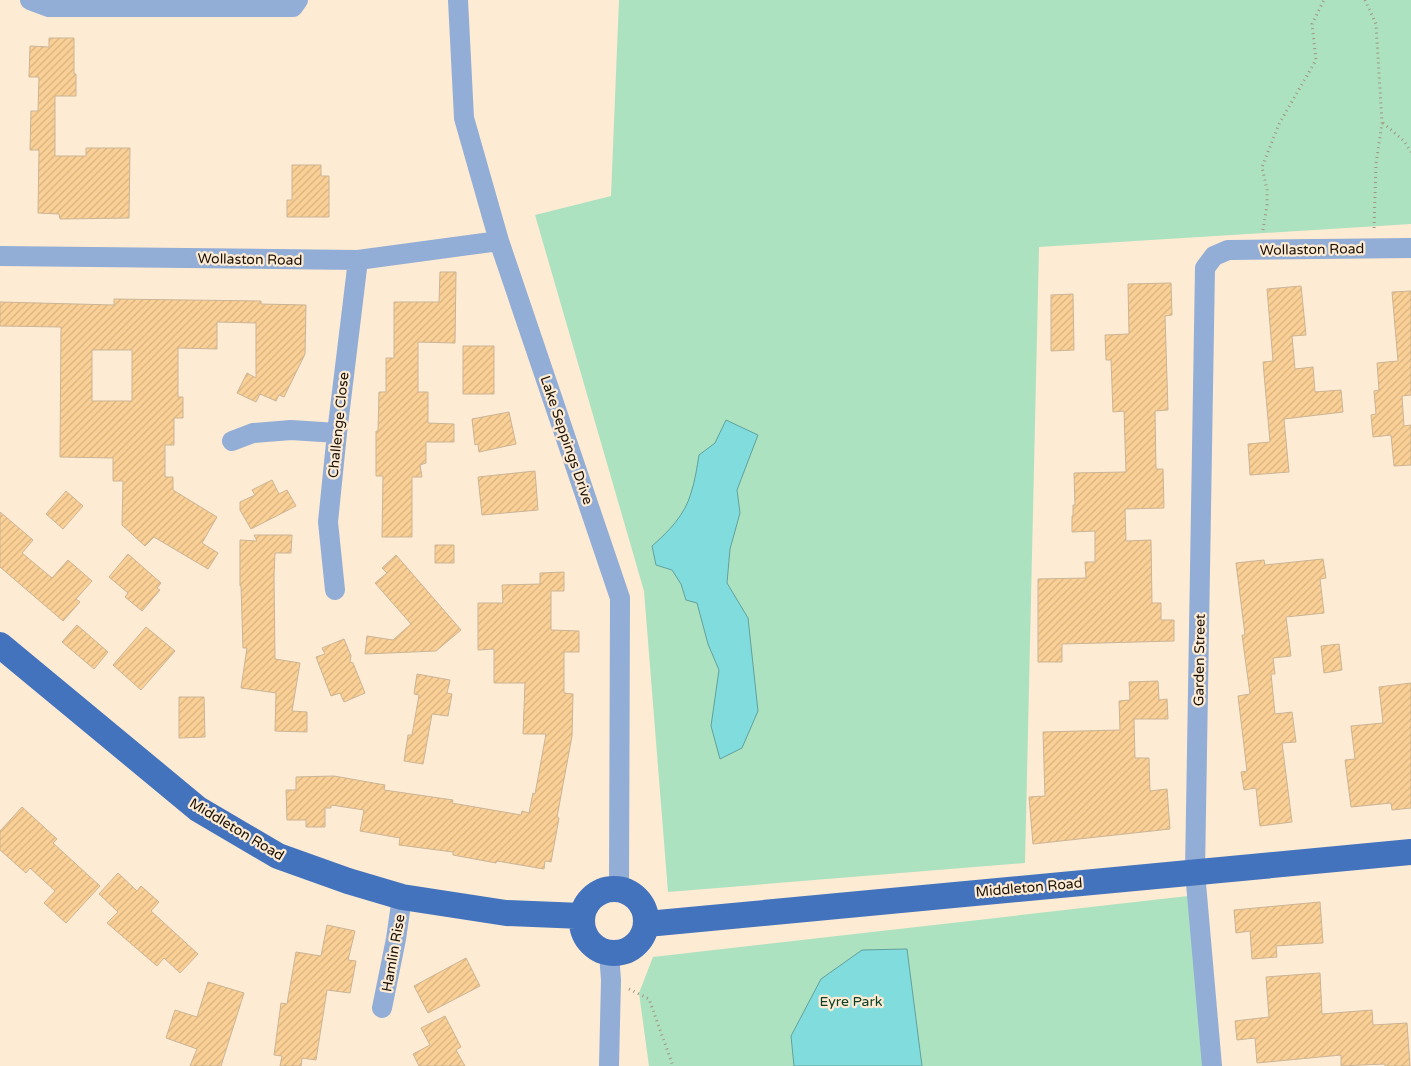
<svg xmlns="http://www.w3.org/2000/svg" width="1411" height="1066" viewBox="0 0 1411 1066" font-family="'Varela Round',sans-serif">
  <defs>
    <pattern id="building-hatch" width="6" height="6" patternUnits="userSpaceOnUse" patternTransform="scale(1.25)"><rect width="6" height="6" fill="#fbd096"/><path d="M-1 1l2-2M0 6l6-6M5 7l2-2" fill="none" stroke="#d6b280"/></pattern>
  </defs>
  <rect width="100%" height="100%" fill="#feebd3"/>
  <!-- green -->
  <path fill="#ace2c0" d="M 619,0 L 1411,0 L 1411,224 L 1039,247 L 1025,863 L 668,892 L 644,591 L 535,215 L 611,196 Z
    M 1188,896 L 1203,1066 L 649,1066 L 639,993 L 653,957 Z"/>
  <!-- water -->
  <path fill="#81dddd" stroke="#62a09c" d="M 726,420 L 758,435 L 737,490 L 740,513 L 730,549 L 727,583 L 748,618 L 758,711 L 742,748 L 720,759 L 711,726 L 719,670 L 708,644 L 697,603 L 686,600 L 681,584 L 672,570 L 656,565 L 652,546 C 668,532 685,515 691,493 C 695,481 697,467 699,455 L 715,443 Z
    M 907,949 L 922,1066 L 794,1066 L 791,1036 L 821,979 L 862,950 Z"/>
  <!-- building -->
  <path fill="url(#building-hatch)" stroke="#cbb597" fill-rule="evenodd" d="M 49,38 L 74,38 L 74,74 L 76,74 L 76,96 L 55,96 L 55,156 L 86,156 L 86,148 L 130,148 L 129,218 L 60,219 L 59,214 L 38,213 L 39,150 L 30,150 L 31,111 L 38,111 L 39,77 L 29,77 L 30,46 L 49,47 Z
    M 292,165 L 321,165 L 321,176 L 329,176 L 329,217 L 287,217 L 287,200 L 292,200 Z
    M 440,272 L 456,272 L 455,343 L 418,342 L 418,392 L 428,392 L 428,423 L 454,424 L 454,442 L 426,442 L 426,463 L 420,465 L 422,477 L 412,477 L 412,537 L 382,537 L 383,476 L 376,476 L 376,431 L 378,431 L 379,392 L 386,392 L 386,358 L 394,358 L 394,302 L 439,302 Z
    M 1171,283 L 1172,315 L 1165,316 L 1168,410 L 1155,411 L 1156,469 L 1163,469 L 1164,508 L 1125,509 L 1126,541 L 1151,540 L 1152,603 L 1161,603 L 1161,620 L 1174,620 L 1174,641 L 1062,644 L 1062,662 L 1038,662 L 1038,579 L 1086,578 L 1085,562 L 1095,562 L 1095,531 L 1072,532 L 1072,516 L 1073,516 L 1073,505 L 1075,505 L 1074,473 L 1126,472 L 1124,411 L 1113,412 L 1111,360 L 1106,360 L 1105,335 L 1129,334 L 1128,284 Z
    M 1301,286 L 1306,335 L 1292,336 L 1295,369 L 1313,367 L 1315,392 L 1341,390 L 1343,412 L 1284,419 L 1289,472 L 1250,475 L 1248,444 L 1270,442 L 1263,362 L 1273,361 L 1267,289 Z
    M 1411,291 L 1411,395 L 1402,396 L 1404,426 L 1411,425 L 1411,465 L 1394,466 L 1391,435 L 1373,437 L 1371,415 L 1376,414 L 1374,391 L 1379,390 L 1377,363 L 1398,361 L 1392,292 Z
    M 1073,294 L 1074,350 L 1051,351 L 1051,295 Z
    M 114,299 L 261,301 L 261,304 L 306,305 L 305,354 L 284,397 L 279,395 L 276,401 L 260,394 L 256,402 L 237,393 L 247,373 L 256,378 L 256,323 L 217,322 L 217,349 L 178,348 L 178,397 L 183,397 L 183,418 L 174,418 L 174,445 L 165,445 L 165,477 L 173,477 L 173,490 L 217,517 L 202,543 L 218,553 L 208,569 L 154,537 L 145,546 L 122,525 L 123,481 L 113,481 L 113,458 L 60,457 L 61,327 L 0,326 L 0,302 L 114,305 ZM 92,350 L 132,350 L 132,401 L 92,401 Z
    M 463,346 L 494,346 L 494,394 L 463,394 Z
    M 509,412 L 516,444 L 479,452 L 478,444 L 475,445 L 472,419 Z
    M 535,471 L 538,510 L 482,515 L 478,477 Z
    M 272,480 L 279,494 L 287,490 L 296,506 L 251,529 L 240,510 L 240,502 L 255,495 L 252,490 Z
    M 66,491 L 83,506 L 63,529 L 46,514 Z
    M 0,512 L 33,540 L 22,553 L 52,578 L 68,560 L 92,581 L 76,599 L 80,602 L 63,621 L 0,567 Z
    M 254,535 L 292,535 L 291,553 L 275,553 L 274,576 L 275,659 L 300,663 L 292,711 L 307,712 L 307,732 L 275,731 L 276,693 L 241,688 L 247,648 L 243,648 L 241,586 L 240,586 L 240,540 L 257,541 Z
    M 435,545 L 454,545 L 454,563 L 435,563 Z
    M 128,554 L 161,583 L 157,588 L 160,590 L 142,611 L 125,597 L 128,593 L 109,577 Z
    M 396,555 L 461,630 L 436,651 L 365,654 L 367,636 L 393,640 L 411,624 L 375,583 L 387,573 L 382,568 Z
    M 1323,559 L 1326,578 L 1320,579 L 1324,613 L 1286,617 L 1291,656 L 1273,658 L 1275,674 L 1271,674 L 1275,714 L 1292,712 L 1296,742 L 1282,743 L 1292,822 L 1260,826 L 1256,788 L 1244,790 L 1241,772 L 1247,771 L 1238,696 L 1250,694 L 1242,635 L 1245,635 L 1236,563 L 1264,560 L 1265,565 Z
    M 564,572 L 564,591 L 551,591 L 551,630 L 579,631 L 579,652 L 564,652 L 564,693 L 573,694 L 572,736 L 557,817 L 559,818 L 551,862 L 545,861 L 544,869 L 497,861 L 496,863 L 453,855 L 453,852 L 399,845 L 400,838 L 360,831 L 364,810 L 331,805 L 331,808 L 325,808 L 325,827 L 306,827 L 306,820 L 287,820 L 286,790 L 296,790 L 296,777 L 334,776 L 385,785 L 384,790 L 453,800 L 452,803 L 521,815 L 522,811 L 529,813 L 533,793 L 535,794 L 546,734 L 523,734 L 525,683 L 494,683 L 494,649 L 478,650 L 478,603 L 503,603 L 502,585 L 540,584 L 540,573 Z
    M 77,625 L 108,652 L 94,669 L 62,642 Z
    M 146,627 L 175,651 L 141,690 L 113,665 Z
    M 344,639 L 351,656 L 350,662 L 353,663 L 365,693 L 344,702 L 340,693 L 331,696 L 316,657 L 325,654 L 322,648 Z
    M 1339,644 L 1342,670 L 1324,673 L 1321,646 Z
    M 417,674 L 450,680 L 447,693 L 452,694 L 448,716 L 432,714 L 423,764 L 404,761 L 408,735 L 412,735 L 419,695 L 414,694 Z
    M 1158,681 L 1159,700 L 1167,699 L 1168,719 L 1134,719 L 1135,758 L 1149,758 L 1150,791 L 1167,789 L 1170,829 L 1033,844 L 1029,797 L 1045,796 L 1043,732 L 1120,730 L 1119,701 L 1130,700 L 1129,682 Z
    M 1411,683 L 1411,808 L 1392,810 L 1391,803 L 1351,807 L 1345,760 L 1355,759 L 1351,726 L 1383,723 L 1379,687 Z
    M 179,697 L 204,697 L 205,737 L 179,738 Z
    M 22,807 L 57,839 L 53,843 L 100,886 L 66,923 L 44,903 L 55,891 L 30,868 L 26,873 L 0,850 L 0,831 Z
    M 118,873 L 137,891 L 141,886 L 159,902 L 151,911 L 198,954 L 180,973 L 164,958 L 157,966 L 107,923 L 118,912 L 99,894 Z
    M 1320,902 L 1323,943 L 1276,946 L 1277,957 L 1252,959 L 1250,931 L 1236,933 L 1234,910 Z
    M 327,925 L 355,931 L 348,960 L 356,961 L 350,993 L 327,990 L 316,1060 L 302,1058 L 301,1066 L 280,1066 L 282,1056 L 274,1055 L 281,1003 L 287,1004 L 296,952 L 321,956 Z
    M 466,958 L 480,986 L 428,1013 L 414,986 Z
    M 1320,973 L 1322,1014 L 1372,1010 L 1373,1025 L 1407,1023 L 1410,1066 L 1385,1066 L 1385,1064 L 1341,1066 L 1341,1055 L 1257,1063 L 1255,1038 L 1237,1040 L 1235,1021 L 1269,1017 L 1266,977 Z
    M 208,982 L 244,993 L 221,1066 L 190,1066 L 197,1049 L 166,1038 L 175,1010 L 197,1017 Z
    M 445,1016 L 461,1047 L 456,1050 L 465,1066 L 419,1066 L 413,1054 L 430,1045 L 421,1028 Z"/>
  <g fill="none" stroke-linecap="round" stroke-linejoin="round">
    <!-- path -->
    <path stroke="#a29481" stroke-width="3" stroke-dasharray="1 4" stroke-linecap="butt" d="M 1365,0 L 1376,24 L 1382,123 L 1376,164 L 1374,229
      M 1383,123 L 1404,141 L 1411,152
      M 1263,230 L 1267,205 L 1267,190 L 1262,167 L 1279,124 L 1316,60 L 1312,24 L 1324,0
      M 629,989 L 649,999 L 673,1066"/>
    <!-- minor -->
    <path stroke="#92add6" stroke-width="20" d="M 30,0 L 49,7 L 293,7 L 298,0
      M 458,0 L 464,118 L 499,241 L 620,598 L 619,888
      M 0,256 L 358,260 L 499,241
      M 232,441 L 253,433 L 291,430 L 337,433
      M 335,590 L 328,522 L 337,433 L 358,260
      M 609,953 L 611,980 L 609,1066
      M 382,1008 L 396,939 L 402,897
      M 1212,1066 L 1195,872 L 1205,268 L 1214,256 L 1228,250 L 1411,248"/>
    <!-- major -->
    <path stroke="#4473bd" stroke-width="26" d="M 0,645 L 198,809 L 278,856 L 348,881 L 402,897 L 506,913 L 582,916
      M582 921a32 32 0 1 1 64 0a32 32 0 1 1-64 0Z
      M 647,924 L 1411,852"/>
  </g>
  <g text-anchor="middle" stroke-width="4.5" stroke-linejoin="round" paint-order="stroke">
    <!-- street labels -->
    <g font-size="14" fill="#181006" stroke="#feebd3">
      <text transform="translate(1312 249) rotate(-1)" y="5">Wollaston Road</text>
      <text transform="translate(250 259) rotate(1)" y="5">Wollaston Road</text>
      <text transform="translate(338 425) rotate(-84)" y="5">Challenge Close</text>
      <text transform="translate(567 440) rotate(71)" y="5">Lake Seppings Drive</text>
      <text transform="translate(1199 660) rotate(-89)" y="5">Garden Street</text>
      <text transform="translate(237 829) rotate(31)" y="5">Middleton Road</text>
      <text transform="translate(1029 887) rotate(-5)" y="5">Middleton Road</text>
      <text transform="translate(393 953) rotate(-80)" y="5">Hamlin Rise</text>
    </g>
    <!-- park labels -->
    <g font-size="14" fill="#0a4026" stroke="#feebd3">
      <text x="851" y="1006">Eyre Park</text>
    </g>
  </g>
</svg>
